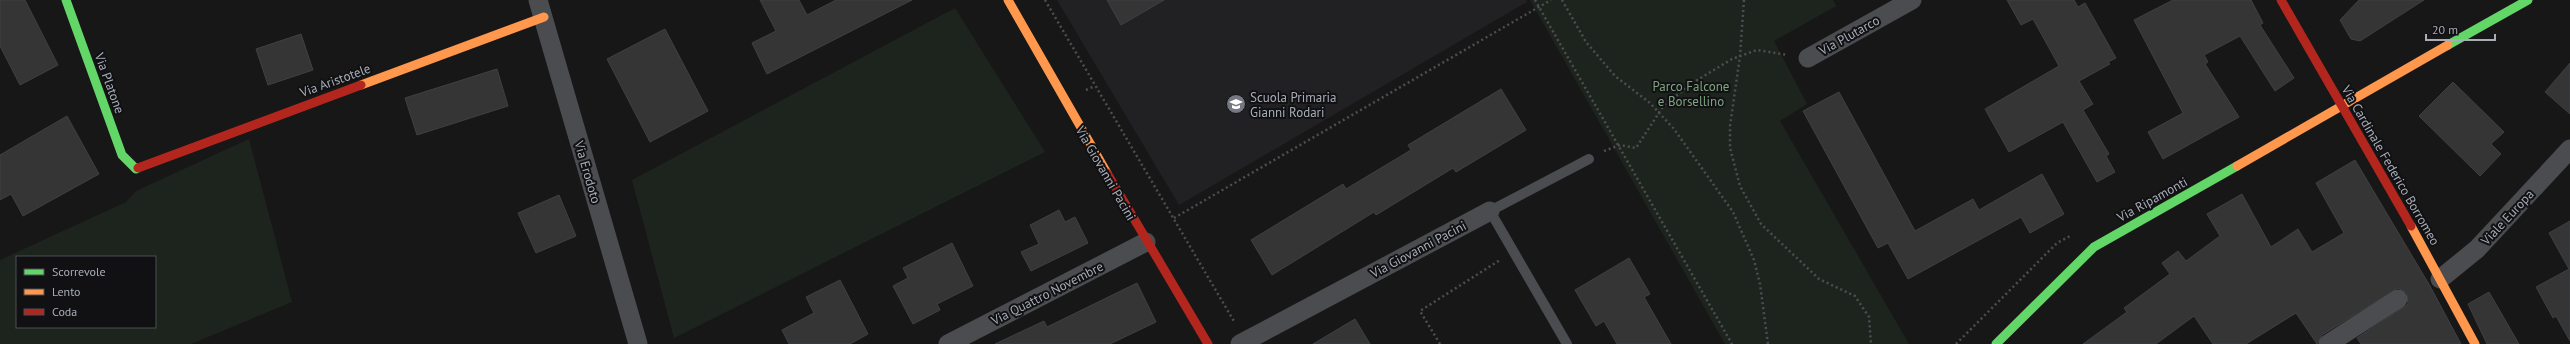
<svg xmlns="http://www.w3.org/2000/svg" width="2570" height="344" viewBox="0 0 2570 344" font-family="'PT Sans',sans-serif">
  <rect width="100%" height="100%" fill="#171717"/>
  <!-- built -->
  <path fill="#212123" d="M 1057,0 L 1526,0 L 1527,2 L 1179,205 Z"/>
  <!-- green -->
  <path fill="#1d241e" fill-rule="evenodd" d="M 1530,0 L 1833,0 L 1836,6 L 1774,41 L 1807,104 L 1780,121 L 1909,344 L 1725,344 Z
    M 955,8 L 1045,152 L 674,338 L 632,180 Z
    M 249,139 L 292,302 L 191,344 L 0,344 L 0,260 L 126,202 L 136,191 ZM 17,257 L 155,257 L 155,327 L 17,327 Z"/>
  <!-- building -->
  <path fill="#353536" stroke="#3f4043" d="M 0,0 L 25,0 L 58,65 L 20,85 L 0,46 Z
    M 760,0 L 799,0 L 807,15 L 836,0 L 912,0 L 767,74 L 752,43 L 776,31 Z
    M 1107,0 L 1164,0 L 1121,25 Z
    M 2007,0 L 2074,0 L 2078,7 L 2085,3 L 2116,58 L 2108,62 L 2110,64 L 2079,81 L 2093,104 L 2083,110 L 2109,154 L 2106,156 L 2115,172 L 2097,182 L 2063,122 L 2009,152 L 1985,109 L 2059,66 L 2033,19 L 2021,25 Z
    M 2173,0 L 2251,0 L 2263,23 L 2260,25 L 2294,78 L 2275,91 L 2240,36 L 2204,55 L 2208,62 L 2205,64 L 2239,117 L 2163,159 L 2148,132 L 2183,113 L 2134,20 Z
    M 2359,0 L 2424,0 L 2360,41 L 2351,39 L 2340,20 Z
    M 665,29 L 708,111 L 650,142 L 607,59 Z
    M 301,34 L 313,70 L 268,85 L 256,49 Z
    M 2570,63 L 2570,114 L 2545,92 Z
    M 497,69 L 508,106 L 417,135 L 405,98 Z
    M 2453,82 L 2504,132 L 2491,144 L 2501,154 L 2480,176 L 2419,116 Z
    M 1501,89 L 1526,130 L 1456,172 L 1453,168 L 1376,215 L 1374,212 L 1272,275 L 1251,240 L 1343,184 L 1346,189 L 1411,150 L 1408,145 Z
    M 1839,92 L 1915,231 L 1973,199 L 1979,210 L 2042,174 L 2064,214 L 2030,233 L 2021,217 L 1908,279 L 1888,243 L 1878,248 L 1803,111 Z
    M 67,116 L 99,174 L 23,216 L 11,194 L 0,200 L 0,155 Z
    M 2355,160 L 2430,286 L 2461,344 L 2361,344 L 2357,338 L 2408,304 L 2407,293 L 2398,288 L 2322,335 L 2317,344 L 2296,313 L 2246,344 L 2213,344 L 2194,316 L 2156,344 L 2083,344 L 2127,312 L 2124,308 L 2170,274 L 2162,263 L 2178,251 L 2186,261 L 2220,236 L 2207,214 L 2242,194 L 2271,247 L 2298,229 L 2312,252 L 2344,233 L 2316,183 Z
    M 559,195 L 576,236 L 536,253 L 518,213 Z
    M 1059,210 L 1065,222 L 1075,217 L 1088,243 L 1031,271 L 1021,252 L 1039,244 L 1030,225 Z
    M 2570,221 L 2570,341 L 2556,316 L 2553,318 L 2536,287 L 2569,269 L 2549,233 Z
    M 952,243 L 973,286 L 937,304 L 940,310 L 913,324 L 893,286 L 908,278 L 903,268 Z
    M 1629,258 L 1650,294 L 1644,297 L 1671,344 L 1617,344 L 1604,321 L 1596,326 L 1575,290 Z
    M 840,280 L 868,334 L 850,344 L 789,344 L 782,330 L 814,313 L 806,297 Z
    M 1137,283 L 1156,322 L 1110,344 L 995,344 L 1044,321 L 1047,327 Z
    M 2489,292 L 2519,344 L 2487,344 L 2468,304 Z
    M 1355,319 L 1370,344 L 1313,344 Z"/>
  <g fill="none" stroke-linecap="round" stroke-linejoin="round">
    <!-- path -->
    <path stroke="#4d4e52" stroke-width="2.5" stroke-dasharray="2 3" stroke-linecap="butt" d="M 1045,0 L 1235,323
      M 1535,0 L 1732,344
      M 1562,0 L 1586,42 L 1615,76 L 1650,103 L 1674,129 L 1733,212 L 1754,260 L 1760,284 L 1768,344
      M 1744,0 L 1740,56 L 1730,126 L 1730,148 L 1740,186 L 1761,224 L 1819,279 L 1855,296 L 1869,317 L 1871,344
      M 1086,90 L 1095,86
      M 1604,151 L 1620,145 L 1636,148 L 1664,105 L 1694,82 L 1732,59 L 1757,50 L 1788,55
      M 1174,218 L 1551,0
      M 1440,344 L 1420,311 L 1500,260
      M 1956,344 L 2057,243 L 2070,236"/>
    <!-- lane -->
    <path stroke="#4b4c50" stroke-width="10" d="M 1567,344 L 1490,211 L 1589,159"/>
    <!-- street -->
    <path stroke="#4b4c50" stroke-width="19" d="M 538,0 L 638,344
      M 1808,58 L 1912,0
      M 2440,279 L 2477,249 L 2570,149
      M 948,344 L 1146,242
      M 1240,344 L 1490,211
      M 2328,344 L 2398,299"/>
    <!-- fast -->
    <path stroke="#63d668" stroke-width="9" d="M 66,0 L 122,155 L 136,169 L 138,168
      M 2448,45 L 2528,0
      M 1996,344 L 2094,247 L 2237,166"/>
    <!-- slow -->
    <path stroke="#ff974d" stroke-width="9" d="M 1008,0 L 1107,173
      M 361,85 L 544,17
      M 2237,166 L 2448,45
      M 2411,226 L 2475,344"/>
    <!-- jam -->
    <path stroke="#b3261e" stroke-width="9" d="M 2281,0 L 2411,226
      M 138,168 L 361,85
      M 1107,173 L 1208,344"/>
  </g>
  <!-- icons -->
  <defs>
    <symbol id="school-disc" viewBox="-11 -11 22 22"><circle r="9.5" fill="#757880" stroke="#111113"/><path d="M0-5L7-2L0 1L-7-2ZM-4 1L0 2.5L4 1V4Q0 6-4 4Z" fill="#fff"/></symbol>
  </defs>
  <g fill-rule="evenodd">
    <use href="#school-disc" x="1225" y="93" width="22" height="22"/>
  </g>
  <g text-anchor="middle" stroke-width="4" stroke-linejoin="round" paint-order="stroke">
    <!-- street labels -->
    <g font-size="13" fill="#a8adb8" stroke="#111113">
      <text transform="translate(1849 35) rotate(-29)" y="5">Via Plutarco</text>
      <text transform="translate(335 80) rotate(-20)" y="5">Via Aristotele</text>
      <text transform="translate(110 83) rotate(70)" y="5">Via Platone</text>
      <text transform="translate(2391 165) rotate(60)" y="5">Via Cardinale Federico Borromeo</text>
      <text transform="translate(588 172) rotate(74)" y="5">Via Erodoto</text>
      <text transform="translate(1106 173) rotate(60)" y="5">Via Giovanni Pacini</text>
      <text transform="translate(2152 199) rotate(-29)" y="5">Via Ripamonti</text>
      <text transform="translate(2507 217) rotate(-47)" y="5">Viale Europa</text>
      <text transform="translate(1418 249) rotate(-28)" y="5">Via Giovanni Pacini</text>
      <text transform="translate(1047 293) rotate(-27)" y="5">Via Quattro Novembre</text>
    </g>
    <!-- park labels -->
    <g font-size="13" fill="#7fa381" stroke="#111113">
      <text x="1691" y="91">Parco Falcone<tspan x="1691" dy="15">e Borsellino</tspan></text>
    </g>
    <!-- poi labels -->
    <g font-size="13" fill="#a8adb8" stroke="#111113" text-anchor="start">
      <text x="1250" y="102">Scuola Primaria<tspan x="1250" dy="15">Gianni Rodari</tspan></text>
    </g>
  </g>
  <!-- legend -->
  <rect x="16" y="256" width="140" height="72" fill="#111113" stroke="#4d4f55"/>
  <rect x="24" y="269" width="20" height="6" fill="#63d668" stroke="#4d4f55"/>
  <text x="52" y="276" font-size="12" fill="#a8adb8">Scorrevole</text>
  <rect x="24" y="289" width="20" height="6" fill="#ff974d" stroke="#4d4f55"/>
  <text x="52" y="296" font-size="12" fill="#a8adb8">Lento</text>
  <rect x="24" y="309" width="20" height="6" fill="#b3261e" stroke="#4d4f55"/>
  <text x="52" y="316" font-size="12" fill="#a8adb8">Coda</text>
  <!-- scale -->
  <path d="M2426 34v6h69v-6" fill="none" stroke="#a8adb8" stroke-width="2"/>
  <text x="2432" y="34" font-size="12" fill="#a8adb8" stroke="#111113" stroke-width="3" paint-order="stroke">20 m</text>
</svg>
